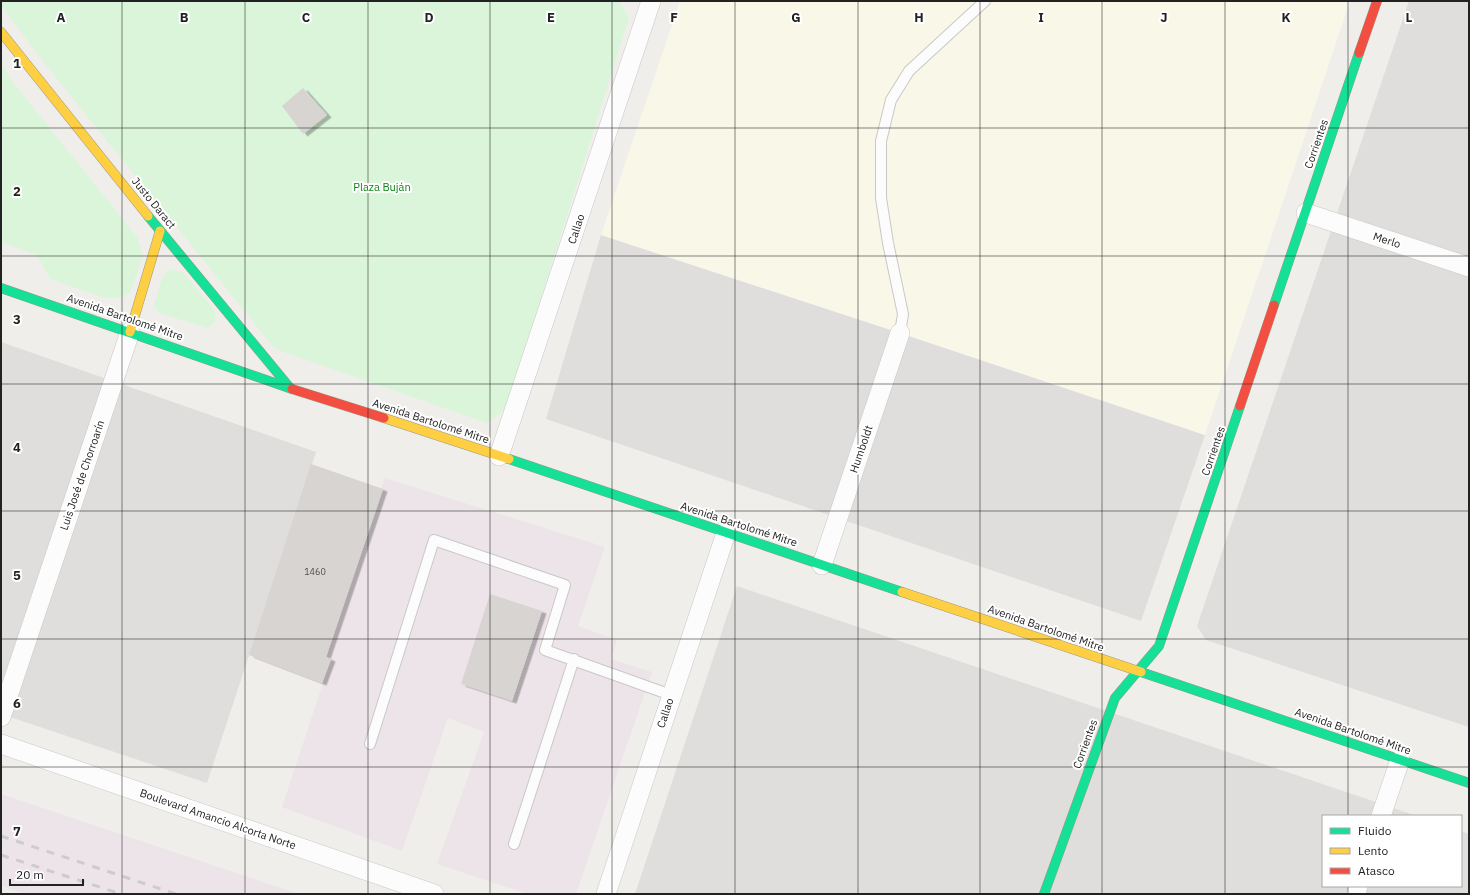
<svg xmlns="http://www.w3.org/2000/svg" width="1470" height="895" viewBox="0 0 1470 895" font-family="'IBM Plex Sans',sans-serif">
  <defs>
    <filter id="shadow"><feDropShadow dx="4.5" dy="2.5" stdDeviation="0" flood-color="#0004"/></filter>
  </defs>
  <rect width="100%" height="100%" fill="#f0eeeb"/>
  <!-- residential -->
  <path fill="#dfdedc" d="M 1409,1 L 1469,1 L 1469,727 L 1206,640 L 1197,626 Z
    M 601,235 L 900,333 L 1205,435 L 1141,621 L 546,419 Z
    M 1,342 L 316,452 L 207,783 L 1,714 Z
    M 737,586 L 1417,816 L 1323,816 L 1323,886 L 1461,886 L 1461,831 L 1469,834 L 1469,894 L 635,894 Z"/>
  <!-- industrial -->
  <path fill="#ede4e9" d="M 385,478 L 605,547 L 578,626 L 617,640 L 611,659 L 652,672 L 576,894 L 527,894 L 437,864 L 484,732 L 448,718 L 402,851 L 282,807 L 331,659 L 326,657 Z
    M 1,794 L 299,894 L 24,894 L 1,886 Z"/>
  <!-- education -->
  <path fill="#f8f7e8" d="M 680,1 L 1350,1 L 1205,435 L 900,333 L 601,235 Z"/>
  <!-- park -->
  <path fill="#daf5da" d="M 1,1 L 619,1 L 629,18 L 506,409 L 487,423 L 275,349 L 49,69 L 1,6 Z
    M 1,63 L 12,81 L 137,237 L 143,256 L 130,293 L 119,298 L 105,298 L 50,279 L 37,255 L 1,242 Z
    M 170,269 L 184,273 L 215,311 L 215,323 L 207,328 L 159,313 L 154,305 L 162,278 Z"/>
  <!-- building -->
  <path fill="#d7d4d2" filter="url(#shadow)" d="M 303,88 L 327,115 L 303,134 L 282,106 Z
    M 311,464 L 383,489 L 326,657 L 331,659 L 322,683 L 249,655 Z
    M 490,594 L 542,611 L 512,701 L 461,684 Z"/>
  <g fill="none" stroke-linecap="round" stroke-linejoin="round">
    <defs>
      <path id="lane" d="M 900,333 L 903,314 L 888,243 L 881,198 L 881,141 L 891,100 L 909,71 L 985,1
        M 370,744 L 434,540 L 565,585 L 545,650 L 671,695
        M 514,844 L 574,659"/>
      <path id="street" d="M 1306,213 L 1469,267
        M 499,456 L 651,1
        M 822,565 L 900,333
        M 1,717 L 130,332
        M 1,744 L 434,894
        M 1381,816 L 1400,760
        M 606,894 L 726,533
        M 1356,894 L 1358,886"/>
      <path id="fast" d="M 148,216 L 290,388
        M 1,288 L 292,389
        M 1274,305 L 1359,53
        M 509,459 L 902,592
        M 1141,672 L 1469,783
        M 1044,894 L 1115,698 L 1159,646 L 1240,406"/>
      <path id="slow" d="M 1,32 L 148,216
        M 130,332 L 160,231
        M 384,418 L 509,459
        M 902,592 L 1141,672"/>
      <path id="jam" d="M 1359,53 L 1377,1
        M 292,389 L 384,418
        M 1240,406 L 1274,305"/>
    </defs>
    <!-- lane casing -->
    <use href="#lane" stroke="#c9c8c7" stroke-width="12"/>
    <!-- street casing -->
    <use href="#street" stroke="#c9c8c7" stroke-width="20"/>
    <!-- fast casing -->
    <use href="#fast" stroke="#999a82" stroke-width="10"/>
    <!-- slow casing -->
    <use href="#slow" stroke="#999a82" stroke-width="10"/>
    <!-- jam casing -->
    <use href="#jam" stroke="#999a82" stroke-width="10"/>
    <!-- lane -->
    <use href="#lane" stroke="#fdfcfc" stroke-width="10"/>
    <!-- street -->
    <use href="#street" stroke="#fdfcfc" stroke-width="19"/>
    <!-- fast -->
    <use href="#fast" stroke="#16e098" stroke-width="9"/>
    <!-- slow -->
    <use href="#slow" stroke="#ffcf43" stroke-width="9"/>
    <!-- jam -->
    <use href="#jam" stroke="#f24e42" stroke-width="9"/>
    <!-- rail -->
    <path stroke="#ccc" stroke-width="3" stroke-dasharray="8 8" stroke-linecap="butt" d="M 1,836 L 176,894
      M 1,855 L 121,894"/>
  </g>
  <!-- grid -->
  <path fill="none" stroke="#222" stroke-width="1" stroke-opacity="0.55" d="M 122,1 L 122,894M 245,1 L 245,894M 368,1 L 368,894M 490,1 L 490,894M 612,1 L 612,894M 735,1 L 735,894M 858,1 L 858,894M 980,1 L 980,894M 1102,1 L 1102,894M 1225,1 L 1225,894M 1348,1 L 1348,816M 1,128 L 1469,128M 1,256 L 1469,256M 1,384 L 1469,384M 1,511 L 1469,511M 1,639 L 1469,639M 1,767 L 1469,767M 1348,886 L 1348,894"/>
  <g text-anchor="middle" stroke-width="4" stroke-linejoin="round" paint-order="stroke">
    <!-- number labels -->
    <g font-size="9" fill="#4f4e4e">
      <text x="315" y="575">1460</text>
    </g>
    <!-- street labels -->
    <g font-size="11" fill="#222" stroke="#fff">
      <text transform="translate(1316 144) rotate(-71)" y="4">Corrientes</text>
      <text transform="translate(154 203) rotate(51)" y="4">Justo Daract</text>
      <text transform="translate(576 229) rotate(-72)" y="4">Callao</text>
      <text transform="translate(1387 240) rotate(18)" y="4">Merlo</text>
      <text transform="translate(125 317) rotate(19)" y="4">Avenida Bartolomé Mitre</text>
      <text transform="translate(431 421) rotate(18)" y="4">Avenida Bartolomé Mitre</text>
      <text transform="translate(861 449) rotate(-71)" y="4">Humboldt</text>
      <text transform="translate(1213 451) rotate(-71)" y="4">Corrientes</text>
      <text transform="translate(82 475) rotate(-71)" y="4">Luis José de Chorroarín</text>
      <text transform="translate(739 524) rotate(18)" y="4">Avenida Bartolomé Mitre</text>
      <text transform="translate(1046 628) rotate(19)" y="4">Avenida Bartolomé Mitre</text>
      <text transform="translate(665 713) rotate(-72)" y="4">Callao</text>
      <text transform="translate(1353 731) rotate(19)" y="4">Avenida Bartolomé Mitre</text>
      <text transform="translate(1085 744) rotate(-70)" y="4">Corrientes</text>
      <text transform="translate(218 819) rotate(19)" y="4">Boulevard Amancio Alcorta Norte</text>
    </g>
    <!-- park labels -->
    <g font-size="11" fill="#0c8416" stroke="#fff">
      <text x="382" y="191">Plaza Buján</text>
    </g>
  </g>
  <g font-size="13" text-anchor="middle" font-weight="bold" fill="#222" stroke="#fff" stroke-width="4" stroke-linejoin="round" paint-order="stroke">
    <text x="61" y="22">A</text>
    <text x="184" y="22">B</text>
    <text x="306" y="22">C</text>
    <text x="429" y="22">D</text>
    <text x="551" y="22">E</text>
    <text x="674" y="22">F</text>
    <text x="796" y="22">G</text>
    <text x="919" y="22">H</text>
    <text x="1041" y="22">I</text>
    <text x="1164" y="22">J</text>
    <text x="1286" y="22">K</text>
    <text x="1409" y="22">L</text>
    <text x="17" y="68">1</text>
    <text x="17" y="196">2</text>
    <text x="17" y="324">3</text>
    <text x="17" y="452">4</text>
    <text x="17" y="580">5</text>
    <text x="17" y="708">6</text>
    <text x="17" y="836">7</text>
  </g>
  <!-- border -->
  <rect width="1470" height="895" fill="none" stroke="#222222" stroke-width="4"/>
  <!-- legend -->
  <rect x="1322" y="815" width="140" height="72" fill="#ffffff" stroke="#a7a7a7"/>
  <rect x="1330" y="828" width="20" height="6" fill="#16e098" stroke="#a7a7a7"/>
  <text x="1358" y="835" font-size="12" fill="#222222">Fluido</text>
  <rect x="1330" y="848" width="20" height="6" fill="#ffcf43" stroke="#a7a7a7"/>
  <text x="1358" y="855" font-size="12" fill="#222222">Lento</text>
  <rect x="1330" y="868" width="20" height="6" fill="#f24e42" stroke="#a7a7a7"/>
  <text x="1358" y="875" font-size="12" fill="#222222">Atasco</text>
  <!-- scale -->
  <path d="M10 879v6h73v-6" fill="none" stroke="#222222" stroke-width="2"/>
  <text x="16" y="879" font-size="12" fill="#222222" stroke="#ffffff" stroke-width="3" paint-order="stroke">20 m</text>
</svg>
